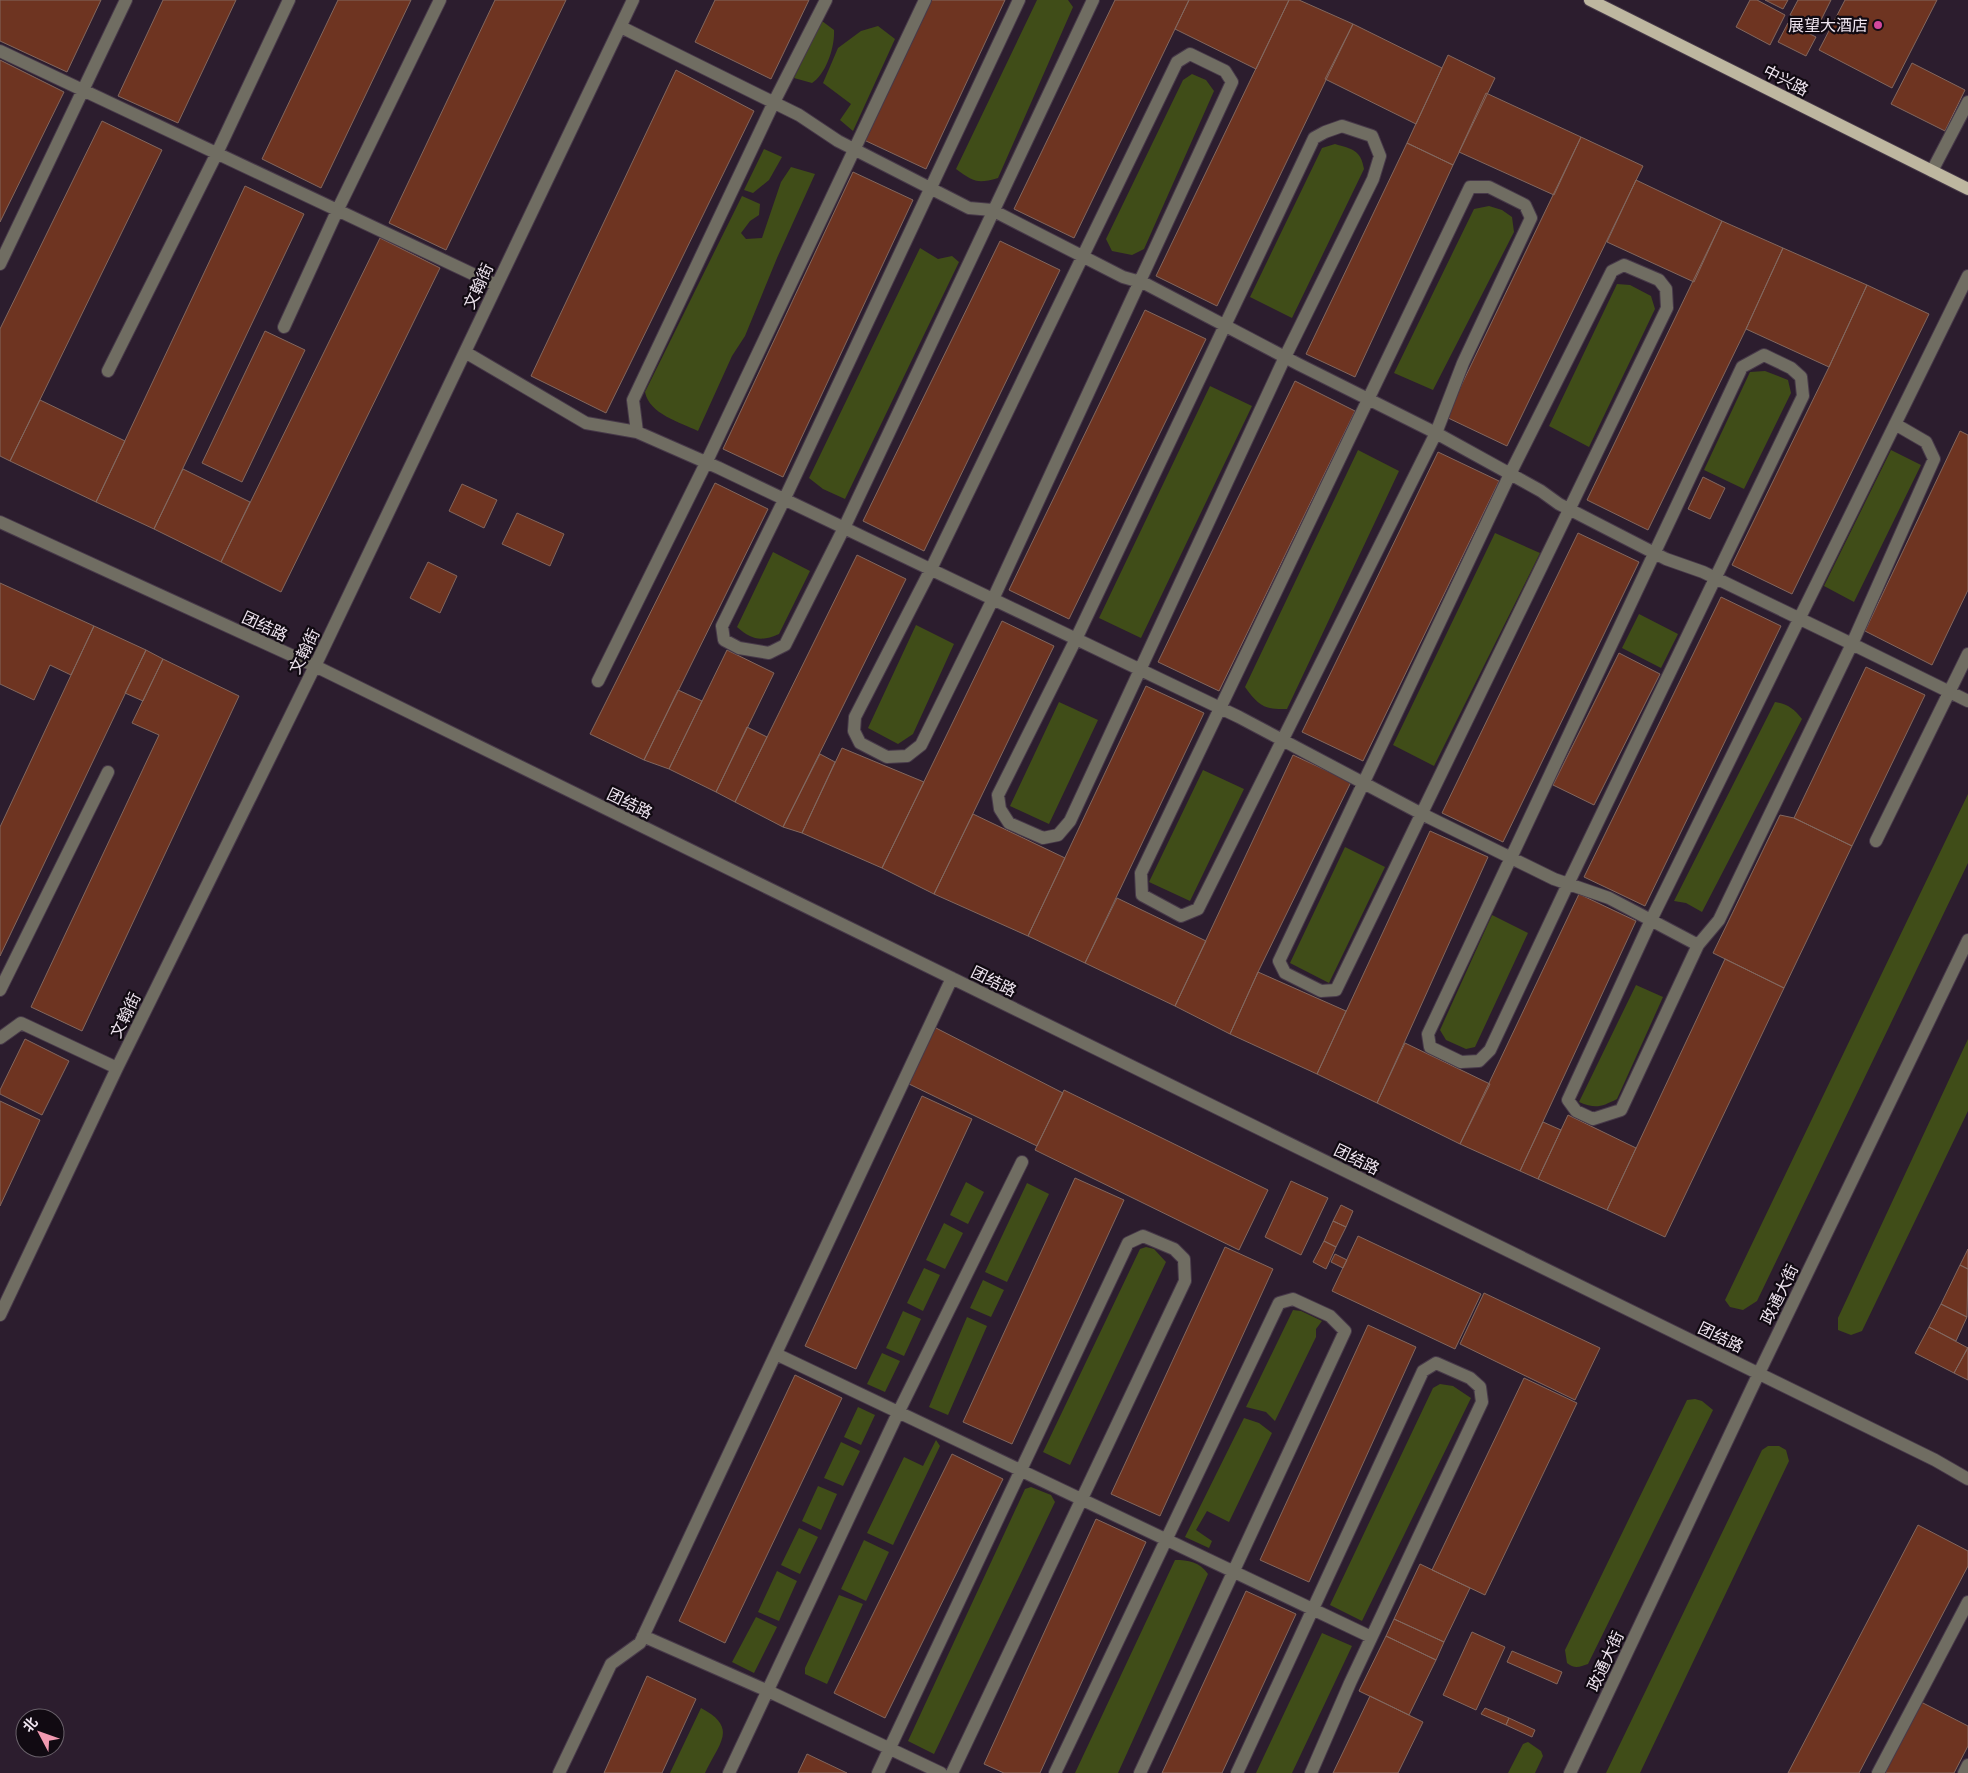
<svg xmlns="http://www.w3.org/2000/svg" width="1968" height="1773" viewBox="0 0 1968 1773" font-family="'Sofia Sans Condensed','Noto Sans SC',sans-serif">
  <rect width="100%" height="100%" fill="#2c1d2e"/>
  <!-- green -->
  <path fill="#404d18" d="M 1037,0 L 1068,0 L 1073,7 L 998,178 C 977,184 974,182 956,169 Z
    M 822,21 L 834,30 C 835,47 826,74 812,83 L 794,78 Z
    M 878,26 L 895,39 L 853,131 L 840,120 L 851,104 L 823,83 L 838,48 L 861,31 Z
    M 1192,74 L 1206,80 L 1214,91 L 1144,249 L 1132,255 L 1112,251 L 1106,239 L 1183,80 Z
    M 1335,144 C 1352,149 1361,150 1364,169 L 1292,318 L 1250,297 L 1322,148 Z
    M 764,149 L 782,157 L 769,180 L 753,193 L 744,190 Z
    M 791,167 L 815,174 L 777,258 L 745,336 L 732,356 L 698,431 C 680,422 649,414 645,392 L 742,196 L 760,204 L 759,215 L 750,221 L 741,233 L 746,239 L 762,238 L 781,182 Z
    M 1489,206 L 1502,210 L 1512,217 L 1514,232 L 1433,390 L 1394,373 L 1474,209 Z
    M 920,248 L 938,259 L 952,256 L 959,262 L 845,499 L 823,489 L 809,478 Z
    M 1617,284 L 1630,285 L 1651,296 L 1655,309 L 1589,447 L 1549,426 Z
    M 1765,371 L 1788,380 L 1791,393 L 1744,489 L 1704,470 L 1750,372 Z
    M 1210,386 L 1252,406 L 1141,638 L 1099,618 Z
    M 1358,450 L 1399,471 L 1287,709 C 1264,710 1258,705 1245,687 Z
    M 1891,450 L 1921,465 L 1854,602 L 1824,586 Z
    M 1495,533 L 1540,553 L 1434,766 L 1393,745 Z
    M 773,552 L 810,571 L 779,634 C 761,642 752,640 737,627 Z
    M 1639,614 L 1678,634 L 1661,668 L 1622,648 Z
    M 916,625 L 954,644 L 913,734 L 898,744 L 868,728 Z
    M 1059,702 L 1098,720 L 1049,824 L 1010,806 Z
    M 1775,702 C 1788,704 1794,709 1802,719 L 1702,912 L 1686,903 L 1674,901 Z
    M 1203,770 L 1244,789 L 1190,901 L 1149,882 Z
    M 1968,794 L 1968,863 L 1757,1301 L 1743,1310 L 1730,1307 L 1725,1300 Z
    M 1345,847 L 1385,867 L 1329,983 L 1290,963 Z
    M 1492,915 L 1528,933 L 1475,1047 L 1466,1049 L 1446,1040 L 1440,1030 Z
    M 1636,985 L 1663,997 L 1617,1099 C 1601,1107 1596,1109 1579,1102 Z
    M 1968,1039 L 1968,1111 L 1862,1331 L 1851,1335 L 1838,1330 L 1838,1318 Z
    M 966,1182 L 984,1192 L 968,1224 L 950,1215 Z
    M 1027,1183 L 1049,1194 L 1007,1282 L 985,1272 Z
    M 944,1223 L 963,1233 L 945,1269 L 926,1260 Z
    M 1146,1247 L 1154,1249 L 1166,1262 L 1070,1465 L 1043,1452 L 1140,1249 Z
    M 924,1268 L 940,1275 L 923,1311 L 907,1303 Z
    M 983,1280 L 1004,1290 L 991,1317 L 970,1308 Z
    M 1293,1310 L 1301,1311 L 1322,1321 L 1316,1329 L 1316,1337 L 1275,1421 L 1266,1412 L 1246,1407 Z
    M 903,1311 L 921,1319 L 904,1356 L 886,1348 Z
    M 967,1317 L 987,1326 L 948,1415 L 929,1407 Z
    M 882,1353 L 900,1361 L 885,1392 L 867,1384 Z
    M 1440,1384 L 1453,1386 L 1471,1398 L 1362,1621 L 1330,1605 L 1433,1388 Z
    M 1695,1399 L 1702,1401 L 1713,1410 L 1588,1664 C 1580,1667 1574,1669 1567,1663 L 1565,1650 L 1687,1400 Z
    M 858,1407 L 875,1415 L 861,1445 L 844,1437 Z
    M 1244,1418 L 1259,1423 L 1272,1433 L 1229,1522 L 1207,1511 L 1196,1530 L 1212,1541 L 1209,1548 L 1185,1537 Z
    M 936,1440 L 940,1446 L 893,1545 L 867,1533 L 904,1457 L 923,1466 Z
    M 841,1442 L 860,1451 L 843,1486 L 824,1478 Z
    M 1768,1446 L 1779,1446 L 1786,1450 L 1789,1461 L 1640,1773 L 1606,1773 L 1762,1450 Z
    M 818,1486 L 837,1494 L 821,1530 L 802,1521 Z
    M 1031,1487 L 1051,1495 L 1055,1502 L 934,1754 L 908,1741 L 1025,1489 Z
    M 799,1528 L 818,1537 L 800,1574 L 781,1565 Z
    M 864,1540 L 889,1552 L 866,1601 L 841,1589 Z
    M 1175,1560 C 1188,1560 1200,1562 1208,1574 L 1118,1773 L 1075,1773 Z
    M 777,1571 L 797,1581 L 779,1621 L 758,1612 Z
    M 839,1595 L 863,1604 L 827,1684 L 805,1674 L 805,1668 Z
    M 756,1617 L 777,1627 L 754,1673 L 732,1662 Z
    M 1322,1633 L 1352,1646 L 1292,1773 L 1256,1773 Z
    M 701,1708 C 739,1728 719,1743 705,1773 L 670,1773 Z
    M 1528,1742 L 1541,1751 L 1543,1756 L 1535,1773 L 1508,1773 L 1523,1744 Z"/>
  <!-- building -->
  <path fill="#6e3421" stroke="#82675e" d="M 0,0 L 101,0 L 67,72 L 0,41 Z
    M 163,0 L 236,0 L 178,123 L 118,96 Z
    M 338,0 L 411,0 L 321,188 L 262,159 Z
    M 495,0 L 566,0 L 446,250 L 389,223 Z
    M 715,0 L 809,0 L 771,79 L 695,42 Z
    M 931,0 L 1005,0 L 926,169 L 864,140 Z
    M 1115,0 L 1189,0 L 1074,238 L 1014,209 Z
    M 1189,0 L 1289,0 L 1256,69 L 1175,29 Z
    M 1289,0 L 1299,0 L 1353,24 L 1217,306 L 1156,276 Z
    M 1750,0 L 1757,0 L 1785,15 L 1770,45 L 1736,27 Z
    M 1765,0 L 1788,0 L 1783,9 Z
    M 1798,0 L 1831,0 L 1817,28 L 1790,15 Z
    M 1845,0 L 1937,0 L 1892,88 L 1819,50 Z
    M 1788,23 L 1816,37 L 1806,56 L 1778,42 Z
    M 1353,24 L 1442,68 L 1416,124 L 1325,79 Z
    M 1448,55 L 1495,78 L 1453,165 L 1407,143 Z
    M 0,60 L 64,92 L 0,222 Z
    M 1912,63 L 1965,90 L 1945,131 L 1891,104 Z
    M 676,70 L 754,111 L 606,413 L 531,376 Z
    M 1486,93 L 1581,137 L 1554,195 L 1459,152 Z
    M 102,121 L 162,150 L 10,461 L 0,456 L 0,329 Z
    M 1581,137 L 1643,166 L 1507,446 L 1446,417 Z
    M 1407,143 L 1453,165 L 1355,377 L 1306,354 Z
    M 853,172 L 913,200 L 783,477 L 723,449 Z
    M 1636,180 L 1722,221 L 1694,282 L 1607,242 Z
    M 245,186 L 304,214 L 154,529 L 96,502 Z
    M 1722,221 L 1783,248 L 1746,329 L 1648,530 L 1587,500 Z
    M 380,238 L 440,268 L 281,592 L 221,562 Z
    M 1000,241 L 1060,270 L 924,551 L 863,521 Z
    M 1783,248 L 1867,285 L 1829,367 L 1746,329 Z
    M 1867,285 L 1929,314 L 1792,594 L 1732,565 L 1829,367 Z
    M 1145,310 L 1206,339 L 1069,619 L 1009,590 Z
    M 265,331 L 305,350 L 242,482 L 202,463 Z
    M 1295,381 L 1355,411 L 1219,691 L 1158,662 Z
    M 40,400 L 125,441 L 96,502 L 10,461 Z
    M 1960,431 L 1968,435 L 1968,590 L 1932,665 L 1865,631 Z
    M 1438,452 L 1499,481 L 1363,761 L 1302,732 Z
    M 183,469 L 250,502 L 221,562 L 154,529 Z
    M 1703,477 L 1725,488 L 1710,519 L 1688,509 Z
    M 715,483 L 768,509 L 644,760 L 590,734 Z
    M 462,484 L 497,500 L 484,528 L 449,511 Z
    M 517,513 L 564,534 L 550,566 L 502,544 Z
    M 1578,533 L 1639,562 L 1503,842 L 1442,813 Z
    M 857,555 L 906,579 L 783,827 L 735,802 Z
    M 428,562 L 457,576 L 440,613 L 410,598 Z
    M 0,583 L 94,626 L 71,675 L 50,665 L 34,700 L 0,684 Z
    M 1721,597 L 1781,626 L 1645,906 L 1584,877 Z
    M 1002,621 L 1054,646 L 934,894 L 882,868 Z
    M 94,626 L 146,650 L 0,956 L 0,827 Z
    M 146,650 L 163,659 L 143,701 L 125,693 Z
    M 727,650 L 774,673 L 716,792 L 669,769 Z
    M 1619,653 L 1660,674 L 1594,805 L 1553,785 Z
    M 163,659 L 239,696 L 82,1031 L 31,1007 L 159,735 L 132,723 Z
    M 1866,667 L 1925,695 L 1852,846 L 1794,818 Z
    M 1146,686 L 1204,713 L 1085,963 L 1028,936 Z
    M 678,690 L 702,701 L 669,769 L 644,760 Z
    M 747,727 L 767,737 L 735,802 L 716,792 Z
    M 842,748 L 924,782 L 882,868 L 802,833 Z
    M 820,754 L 835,762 L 802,833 L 783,827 Z
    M 1293,755 L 1351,782 L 1258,972 L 1230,1034 L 1175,1006 Z
    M 973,814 L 1065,858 L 1028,936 L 934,894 Z
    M 1780,815 L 1794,818 L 1852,846 L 1784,988 L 1713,953 Z
    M 1430,831 L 1488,857 L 1377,1103 L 1317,1074 Z
    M 1579,894 L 1636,921 L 1520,1171 L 1460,1144 Z
    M 1117,898 L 1206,941 L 1175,1006 L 1085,963 Z
    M 1725,959 L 1784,988 L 1665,1237 L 1607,1210 Z
    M 1258,972 L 1346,1011 L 1317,1074 L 1230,1034 Z
    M 934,1027 L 1063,1093 L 1037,1146 L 907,1083 Z
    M 25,1039 L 69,1061 L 42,1115 L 0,1094 L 0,1090 Z
    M 1405,1043 L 1490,1084 L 1460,1144 L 1377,1103 Z
    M 1064,1090 L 1268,1190 L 1239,1250 L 1035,1150 Z
    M 922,1096 L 972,1119 L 856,1369 L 805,1346 Z
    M 0,1101 L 40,1120 L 0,1206 Z
    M 1568,1115 L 1636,1148 L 1607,1210 L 1538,1179 Z
    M 1543,1122 L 1561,1130 L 1538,1179 L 1520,1171 Z
    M 1075,1178 L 1124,1200 L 1012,1444 L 963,1422 Z
    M 1291,1181 L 1328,1198 L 1301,1255 L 1265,1237 Z
    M 1341,1205 L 1353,1211 L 1346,1227 L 1333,1221 Z
    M 1333,1221 L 1346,1227 L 1336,1247 L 1324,1241 Z
    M 1358,1236 L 1481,1294 L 1455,1349 L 1332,1291 Z
    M 1324,1241 L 1336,1247 L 1326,1269 L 1313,1262 Z
    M 1225,1247 L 1273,1269 L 1160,1516 L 1111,1494 Z
    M 1968,1249 L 1968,1269 L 1960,1265 Z
    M 1335,1254 L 1347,1260 L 1343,1268 L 1331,1262 Z
    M 1960,1265 L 1968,1269 L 1967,1317 L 1941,1304 Z
    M 1484,1293 L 1600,1348 L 1575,1400 L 1460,1344 Z
    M 1941,1304 L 1967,1317 L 1956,1341 L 1929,1327 Z
    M 1368,1325 L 1416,1347 L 1309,1582 L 1260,1560 Z
    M 1929,1327 L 1968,1348 L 1954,1373 L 1915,1353 Z
    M 1968,1347 L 1968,1380 L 1954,1373 Z
    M 795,1375 L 842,1398 L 725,1643 L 679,1621 Z
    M 1524,1378 L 1577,1403 L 1485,1595 L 1432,1570 Z
    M 952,1454 L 1003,1479 L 885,1718 L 834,1693 Z
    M 1096,1519 L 1146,1542 L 1040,1773 L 1004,1773 L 984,1764 Z
    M 1918,1525 L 1968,1551 L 1968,1566 L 1859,1773 L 1788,1773 Z
    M 1420,1564 L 1470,1588 L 1444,1642 L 1394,1619 Z
    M 1246,1591 L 1296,1614 L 1222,1773 L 1162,1773 Z
    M 1394,1619 L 1444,1642 L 1436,1660 L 1386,1636 Z
    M 1472,1632 L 1505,1647 L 1476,1710 L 1443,1695 Z
    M 1386,1636 L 1436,1660 L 1409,1715 L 1359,1691 Z
    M 1512,1651 L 1562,1672 L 1557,1684 L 1507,1662 Z
    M 647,1676 L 696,1699 L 662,1773 L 604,1773 Z
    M 1370,1696 L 1423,1722 L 1398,1773 L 1333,1773 Z
    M 1921,1702 L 1968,1726 L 1968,1746 L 1954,1773 L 1885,1773 Z
    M 1485,1708 L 1509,1718 L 1506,1725 L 1481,1714 Z
    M 1509,1718 L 1535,1730 L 1532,1737 L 1506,1725 Z
    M 807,1754 L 847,1773 L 798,1773 Z"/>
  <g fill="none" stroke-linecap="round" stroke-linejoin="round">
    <defs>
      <path id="minor" d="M 1019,0 L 784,500 L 722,626 L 724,640 L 739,648 L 769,653 L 785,645 L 844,528 L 1093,0
        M 621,27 L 799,115 L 838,141 L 969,208 L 992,210 L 1123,277 L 1144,283 L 1298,364 L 1436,433 L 1541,491 L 1559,504 L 1666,559 L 1703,572 L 1852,644 L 1934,459 L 1926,442 L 1895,424
        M 0,51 L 496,285
        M 1190,54 L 1225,71 L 1232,82 L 993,599 L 921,745 L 907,756 L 887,757 L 860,743 L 854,731 L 855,717 L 931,569 L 1177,62 Z
        M 1342,126 L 1372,136 L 1380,156 L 1373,179 L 1285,357 L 1070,821 L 1058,835 L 1043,838 L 1009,823 L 1000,809 L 998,795 L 1076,639 L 1314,138 L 1325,132 Z
        M 1932,171 L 1968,102
        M 1470,187 L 1489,187 L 1525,205 L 1531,218 L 1463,363 L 1436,433 L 1198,909 L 1181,916 L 1142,895 L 1141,873 Z
        M 0,264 L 126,0
        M 1624,265 L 1659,280 L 1666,289 L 1667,308 L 1336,990 L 1321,991 L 1285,973 L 1279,961 L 1510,474 L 1612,271 Z
        M 284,327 L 338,209 L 440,0
        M 465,352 L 586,423 L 637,432 L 719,468 L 1239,717 L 1422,814 L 1554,879 L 1609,898 L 1698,945 L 1719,920 L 1852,644 L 1968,701
        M 1764,355 L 1791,368 L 1801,377 L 1803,396 L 1568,884 L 1490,1050 L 1479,1061 L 1461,1062 L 1430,1047 L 1428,1034 L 1742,367 Z
        M 108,371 L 217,153 L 289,0
        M 637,432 L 633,400 L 774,102 L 826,0
        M 0,522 L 315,666 L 1935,1460 L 1968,1479
        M 598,681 L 706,463 L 925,0
        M 1876,841 L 1968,654
        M 1698,945 L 1621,1110 L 1593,1119 L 1576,1111 L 1568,1100 L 1651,920 L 1968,276
        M 0,990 L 108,772
        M 0,1038 L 21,1023 L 117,1068
        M 0,1315 L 117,1068 L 315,666 L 633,0
        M 776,1354 L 1371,1637
        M 643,1636 L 768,1691 L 941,1773
        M 559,1773 L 611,1664 L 640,1643 L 952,978
        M 729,1773 L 898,1413 L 1022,1162
        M 878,1773 L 1128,1243 L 1143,1236 L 1174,1249 L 1184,1259 L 1185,1281 L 952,1773
        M 1055,1773 L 1279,1303 L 1293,1299 L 1330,1316 L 1345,1331 L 1140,1773
        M 1237,1773 L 1423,1371 L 1436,1363 L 1470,1378 L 1480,1387 L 1482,1402 L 1350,1683 L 1311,1773
        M 1570,1773 L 1759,1373 L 1968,940
        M 1878,1773 L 1968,1602
        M 1964,1773 L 1968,1765"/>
      <path id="major" d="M 1590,0 L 1968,189"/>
    </defs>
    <!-- minor casing -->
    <use href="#minor" stroke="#473949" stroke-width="14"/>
    <!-- major casing -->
    <use href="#major" stroke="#473949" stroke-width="14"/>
    <!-- minor -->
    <use href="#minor" stroke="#706d62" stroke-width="12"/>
    <!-- major -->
    <use href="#major" stroke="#beb7a0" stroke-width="12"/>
  </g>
  <!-- markers -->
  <circle fill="#d1479c" stroke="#110a12" stroke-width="2" cx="1878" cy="25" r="5"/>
  <g text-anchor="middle" stroke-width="4.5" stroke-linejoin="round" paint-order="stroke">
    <!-- poi labels -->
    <g font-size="16" fill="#efe5f0" stroke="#110a12" text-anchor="end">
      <text x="1868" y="31">展望大酒店</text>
    </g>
    <!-- street labels -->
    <g font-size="16" fill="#efe5f0" stroke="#110a12">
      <text transform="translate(1786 80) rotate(27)" y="6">中兴路</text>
      <text transform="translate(478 286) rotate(-65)" y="6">文翰街</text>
      <text transform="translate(265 626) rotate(25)" y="6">团结路</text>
      <text transform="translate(304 651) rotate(-64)" y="6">文翰街</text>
      <text transform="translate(630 803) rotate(26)" y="6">团结路</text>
      <text transform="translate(994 981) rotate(26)" y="6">团结路</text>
      <text transform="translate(125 1015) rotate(-64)" y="6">文翰街</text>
      <text transform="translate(1357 1159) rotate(26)" y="6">团结路</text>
      <text transform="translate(1779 1294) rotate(-64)" y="6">政通大街</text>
      <text transform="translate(1721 1337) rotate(26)" y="6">团结路</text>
      <text transform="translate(1605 1661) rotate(-65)" y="6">政通大街</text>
    </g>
  </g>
  <!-- north arrow -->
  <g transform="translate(40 1733) rotate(311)"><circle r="24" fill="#110a12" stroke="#6a626b"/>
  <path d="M0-4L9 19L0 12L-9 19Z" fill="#f19ab1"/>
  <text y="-8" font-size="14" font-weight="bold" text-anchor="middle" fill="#efe5f0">北</text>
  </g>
</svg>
